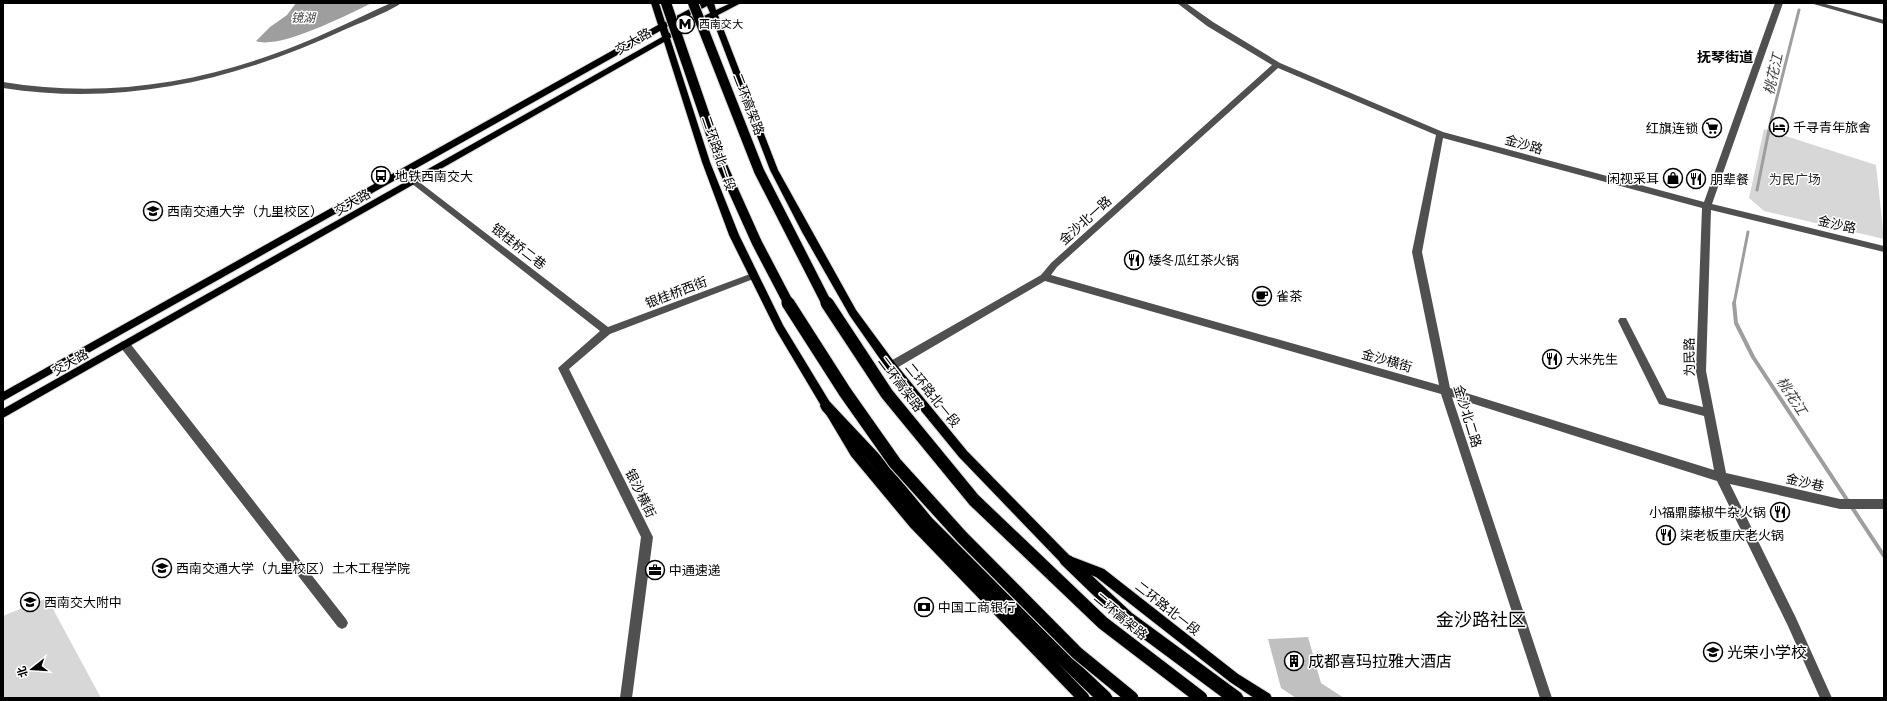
<svg xmlns="http://www.w3.org/2000/svg" width="1887" height="701" viewBox="0 0 1887 701" font-family="'Work Sans','Noto Sans SC',sans-serif">
  <rect width="100%" height="100%" fill="#fff"/>
  <!-- green -->
  <path fill="#d7d7d7" d="M 1764,129 L 1876,165 L 1884,239 L 1764,211 L 1749,198 Z
    M 47,598 L 101,698 L 3,698 L 3,616 Z"/>
  <!-- water -->
  <path fill="#9e9e9e" d="M 296,3 L 372,3 C 349,14 279,50 256,41 L 270,27 L 287,15 Z"/>
  <g fill="none" stroke-linecap="round" stroke-linejoin="round">
    <!-- stream-far1 -->
    <path stroke="#9e9e9e" stroke-width="3" d="M 1757,190 L 1770,125 L 1799,10
      M 1734,304 L 1748,232"/>
    <!-- stream -->
    <path stroke="#9e9e9e" stroke-width="4" d="M 1734,303 L 1736,323 L 1753,357 L 1884,556"/>
  </g>
  <!-- building -->
  <path fill="#c0c0c0" d="M 1308,637 L 1321,683 L 1344,698 L 1296,698 L 1281,688 L 1268,639 Z"/>
  <g fill="none" stroke-linecap="round" stroke-linejoin="round">
    <defs>
      <path id="major" d="M 651,3 L 659,3 L 665,22 L 701,3 L 714,3 L 716,10 L 731,3 L 741,3 L 718,15 L 778,170 L 856,310 L 895,363 L 967,451 L 1070,556 L 1104,569 L 1238,674 L 1270,694 L 1272,698 L 1254,698 L 1230,682 L 1096,577 L 1062,564 L 959,457 L 887,369 L 850,316 L 802,232 L 770,170 L 712,18 L 670,38 L 710,162 L 739,235 L 783,325 L 859,450 L 918,519 L 1088,694 L 1090,698 L 1075,698 L 910,527 L 851,456 L 776,330 L 729,235 L 702,162 L 664,42 L 3,418 L 3,409 L 662,37 L 660,31 L 3,401 L 3,392 L 658,25 ZM 707,6 L 710,13 L 669,33 L 667,27 Z"/>
      <path id="highway" d="M 826,401 L 830,402 L 878,453 L 932,518 L 1057,643 L 1110,693 L 1113,698 L 1094,698 L 1047,653 L 922,526 L 868,461 L 822,410 L 820,406 L 822,402 Z
        M 1066,554 L 1071,556 L 1132,613 L 1241,693 L 1244,698 L 1223,698 L 1122,623 L 1061,564 L 1059,560 L 1061,556 Z"/>
    </defs>
    <!-- major casing -->
    <use href="#major" stroke="#dbdbdb" stroke-width="2"/>
    <!-- highway casing -->
    <use href="#highway" stroke="#dbdbdb" stroke-width="2"/>
    <!-- minor -->
    <path fill="#505050" fill-rule="evenodd" d="M 391,3 L 401,3 C 393,10 358,24 346,29 C 237,80 124,107 3,88 L 3,82 C 95,97 184,86 271,55 C 312,41 351,21 391,3 Z
      M 1177,3 L 1186,3 L 1213,22 L 1280,63 L 1443,132 L 1704,202 L 1775,3 L 1783,3 L 1712,204 L 1884,246 L 1884,252 L 1711,210 L 1706,371 L 1726,473 L 1840,499 L 1884,499 L 1884,509 L 1840,509 L 1730,484 L 1796,618 L 1832,698 L 1820,698 L 1788,626 L 1717,481 L 1452,397 L 1552,698 L 1540,698 L 1441,394 L 1045,281 L 895,369 L 887,369 L 886,366 L 887,363 L 1041,275 L 1051,263 L 1272,65 L 1207,26 ZM 1278,68 L 1436,135 L 1412,252 L 1439,385 L 1051,275 L 1057,267 ZM 1443,138 L 1702,208 L 1696,371 L 1703,407 L 1667,398 L 1626,318 L 1620,318 L 1618,321 L 1659,404 L 1704,416 L 1714,470 L 1450,388 L 1422,252 Z
      M 1810,3 L 1822,3 L 1884,20 L 1884,24 Z
      M 414,178 L 608,327 L 750,274 L 756,274 L 758,276 L 756,278 L 610,334 L 569,369 L 653,537 L 632,698 L 620,698 L 641,537 L 558,368 L 600,331 L 411,183 L 410,181 Z
      M 125,341 L 129,342 L 346,619 L 348,623 L 346,627 L 342,629 L 338,627 L 121,348 L 120,345 L 121,342 Z"/>
    <!-- major -->
    <use href="#major" fill="#000" fill-rule="evenodd"/>
    <!-- highway -->
    <use href="#highway" fill="#000" fill-rule="evenodd"/>
    <defs>
      <path id="highway-bridge-far1" d="M 666,3 L 721,163 L 757,243 L 789,304
        M 693,3 L 759,171 L 827,304"/>
      <path id="highway-bridge" d="M 788,303 L 845,392 L 895,463 L 962,537 L 1077,653 L 1132,698
        M 827,303 L 887,394 L 974,500 L 1103,623 L 1201,698"/>
    </defs>
    <!-- highway-bridge-far1 casing -->
    <use href="#highway-bridge-far1" stroke="#dbdbdb" stroke-width="12" stroke-linecap="butt"/>
    <!-- highway-bridge casing -->
    <use href="#highway-bridge" stroke="#dbdbdb" stroke-width="15" stroke-linecap="butt"/>
    <!-- highway-bridge-far1 -->
    <use href="#highway-bridge-far1" stroke="#000" stroke-width="10"/>
    <!-- highway-bridge -->
    <use href="#highway-bridge" stroke="#000" stroke-width="13"/>
  </g>
  <!-- icons -->
  <defs>
    <symbol id="metro-ring" viewBox="-11 -11 22 22"><circle r="9.5" fill="#fff" stroke="#000" stroke-width="1.5"/><path d="M-5.5 5V-5H-3L0 0L3-5H5.5V5H3V-.5L0 4L-3-.5V5Z" fill="#000"/></symbol>
    <symbol id="hotel-ring" viewBox="-11 -11 22 22"><circle r="9.5" fill="#fff" stroke="#000" stroke-width="1.5"/><path d="M-6-4.5h1.5V1H6V5H4.5V3h-9V5H-6ZM-4 0a1.8 1.8 0 1 1 3.6 0ZM.5 0V-2.5h3Q6-2.5 6 0Z" fill="#000"/></symbol>
    <symbol id="supermarket-ring" viewBox="-11 -11 22 22"><circle r="9.5" fill="#fff" stroke="#000" stroke-width="1.5"/><path d="M-6-5.5h2.5l.6 2H6L4.5 2H-2.5L-4.4-4H-6ZM-1.5 3.2a1.3 1.3 0 1 0 .1 0ZM3 3.2a1.3 1.3 0 1 0 .1 0Z" fill="#000"/></symbol>
    <symbol id="bus-ring" viewBox="-11 -11 22 22"><circle r="9.5" fill="#fff" stroke="#000" stroke-width="1.5"/><path d="M-5-6H5V4H4V6H2V4H-2V6H-4V4H-5ZM-3.5-4V0h7V-4ZM-3.5 1.2v1.5H-2V1.2ZM2 1.2v1.5H3.5V1.2Z" fill="#000"/></symbol>
    <symbol id="shop-ring" viewBox="-11 -11 22 22"><circle r="9.5" fill="#fff" stroke="#000" stroke-width="1.5"/><path d="M-5-2.5h2.3a2.7 3.5 0 0 1 5.4 0H5L5.5 6h-11ZM-1.5-2.5h3a1.5 2.3 0 0 0-3 0Z" fill="#000"/></symbol>
    <symbol id="restaurant-ring" viewBox="-11 -11 22 22"><circle r="9.5" fill="#fff" stroke="#000" stroke-width="1.5"/><path d="M-5-6h1v4h1v-4h1v4h1v-4h1v5L-1.5 .5V6h-2V.5L-5-1ZM5-6V6H3V1.5H1.5Q1.5-4 5-6Z" fill="#000"/></symbol>
    <symbol id="university-ring" viewBox="-11 -11 22 22"><circle r="9.5" fill="#fff" stroke="#000" stroke-width="1.5"/><path d="M0-5L7-2L0 1L-7-2ZM-4 1L0 2.5L4 1V4Q0 6-4 4Z" fill="#000"/></symbol>
    <symbol id="cafe-ring" viewBox="-11 -11 22 22"><circle r="9.5" fill="#fff" stroke="#000" stroke-width="1.5"/><path d="M-5.5-4.5H6V0H3Q3 3.5 0 3.5H-2.5Q-5.5 3.5-5.5 0ZM3-3.2v2h1.7v-2ZM-6 4.5H4V6H-6Z" fill="#000"/></symbol>
    <symbol id="office-ring" viewBox="-11 -11 22 22"><circle r="9.5" fill="#fff" stroke="#000" stroke-width="1.5"/><path d="M-6-3h4V-5.5h4V-3h4V5H-6ZM-1-4.5V-3h2v-1.5ZM-6 0V1H6V0Z" fill="#000"/></symbol>
    <symbol id="school-ring" viewBox="-11 -11 22 22"><circle r="9.5" fill="#fff" stroke="#000" stroke-width="1.5"/><path d="M0-5L7-2L0 1L-7-2ZM-4 1L0 2.5L4 1V4Q0 6-4 4Z" fill="#000"/></symbol>
    <symbol id="bank-ring" viewBox="-11 -11 22 22"><circle r="9.5" fill="#fff" stroke="#000" stroke-width="1.5"/><path d="M-6-4H6V4H-6ZM0-2.3a2.3 2.3 0 1 0 0 4.6a2.3 2.3 0 1 0 0-4.6Z" fill="#000"/></symbol>
    <symbol id="building-ring" viewBox="-11 -11 22 22"><circle r="9.5" fill="#fff" stroke="#000" stroke-width="1.5"/><path d="M-4-6H4V6H1V3H-1V6H-4ZM-2.5-4.3h1.7v1.8h-1.7ZM.8-4.3h1.7v1.8H.8ZM-2.5-1h1.7V.8h-1.7ZM.8-1h1.7V.8H.8Z" fill="#000"/></symbol>
  </defs>
  <g fill-rule="evenodd">
    <use href="#metro-ring" x="674" y="13" width="22" height="22"/>
    <use href="#hotel-ring" x="1768" y="116" width="22" height="22"/>
    <use href="#supermarket-ring" x="1701" y="117" width="22" height="22"/>
    <use href="#bus-ring" x="370" y="165" width="22" height="22"/>
    <use href="#shop-ring" x="1662" y="167" width="22" height="22"/>
    <use href="#restaurant-ring" x="1685" y="168" width="22" height="22"/>
    <use href="#university-ring" x="142" y="200" width="22" height="22"/>
    <use href="#restaurant-ring" x="1123" y="249" width="22" height="22"/>
    <use href="#cafe-ring" x="1251" y="285" width="22" height="22"/>
    <use href="#restaurant-ring" x="1541" y="348" width="22" height="22"/>
    <use href="#restaurant-ring" x="1769" y="501" width="22" height="22"/>
    <use href="#restaurant-ring" x="1655" y="524" width="22" height="22"/>
    <use href="#university-ring" x="151" y="557" width="22" height="22"/>
    <use href="#office-ring" x="644" y="559" width="22" height="22"/>
    <use href="#school-ring" x="19" y="591" width="22" height="22"/>
    <use href="#bank-ring" x="913" y="596" width="22" height="22"/>
    <use href="#school-ring" x="1702" y="641" width="22" height="22"/>
    <use href="#building-ring" x="1283" y="650" width="22" height="22"/>
  </g>
  <g text-anchor="middle" stroke-width="3" stroke-linejoin="round" paint-order="stroke">
    <!-- far-poi labels -->
    <g font-size="11" fill="#000" stroke="#fff" text-anchor="start">
      <text x="699" y="28">西南交大</text>
    </g>
    <!-- far-water labels -->
    <g font-size="12" font-style="italic" fill="#3f3f3f" stroke="#fff">
      <text x="303" y="22">镜湖</text>
    </g>
    <!-- street labels -->
    <g font-size="13" fill="#000" stroke="#fff">
      <text transform="translate(633 41) rotate(-30)" y="5">交大路</text>
      <text transform="translate(749 104) rotate(69)" y="5">二环高架路</text>
      <text transform="translate(1524 144) rotate(16)" y="5">金沙路</text>
      <text transform="translate(719 153) rotate(71)" y="5">二环路北一段</text>
      <text transform="translate(352 202) rotate(-30)" y="5">交大路</text>
      <text transform="translate(1085 220) rotate(-42)" y="5">金沙北一路</text>
      <text transform="translate(1837 224) rotate(13)" y="5">金沙路</text>
      <text transform="translate(519 246) rotate(38)" y="5">银桂桥二巷</text>
      <text transform="translate(676 292) rotate(-21)" y="5">银桂桥西街</text>
      <text transform="translate(1689 357) rotate(-91)" y="5">为民路</text>
      <text transform="translate(1387 360) rotate(16)" y="5">金沙横街</text>
      <text transform="translate(70 362) rotate(-30)" y="5">交大路</text>
      <text transform="translate(901 384) rotate(53)" y="5">二环高架路</text>
      <text transform="translate(933 395) rotate(51)" y="5">二环路北一段</text>
      <text transform="translate(1468 416) rotate(73)" y="5">金沙北二路</text>
      <text transform="translate(1805 482) rotate(13)" y="5">金沙巷</text>
      <text transform="translate(641 493) rotate(64)" y="5">银沙横街</text>
      <text transform="translate(1168 608) rotate(38)" y="5">二环路北一段</text>
      <text transform="translate(1121 616) rotate(40)" y="5">二环高架路</text>
    </g>
    <!-- poi labels -->
    <g font-size="13" fill="#000" stroke="#fff" text-anchor="start">
      <text x="1793" y="132">千寻青年旅舍</text>
      <text x="1698" y="133" text-anchor="end">红旗连锁</text>
      <text x="395" y="181">地铁西南交大</text>
      <text x="1659" y="183" text-anchor="end">闲视采耳</text>
      <text x="1710" y="184">朋辈餐</text>
      <text x="167" y="216">西南交通大学（九里校区）</text>
      <text x="1148" y="265">矮冬瓜红茶火锅</text>
      <text x="1276" y="301">雀茶</text>
      <text x="1566" y="364">大米先生</text>
      <text x="1766" y="517" text-anchor="end">小福鼎藤椒牛杂火锅</text>
      <text x="1680" y="540">柒老板重庆老火锅</text>
      <text x="176" y="573">西南交通大学（九里校区）土木工程学院</text>
      <text x="669" y="575">中通速递</text>
      <text x="44" y="607">西南交大附中</text>
      <text x="938" y="612">中国工商银行</text>
    </g>
    <!-- park labels -->
    <g font-size="13" fill="#2e2e2e" stroke="#fff">
      <text x="1795" y="184">为民广场</text>
    </g>
    <!-- far-district labels -->
    <g font-size="14" font-weight="bold" fill="#000" stroke="#fff">
      <text x="1725" y="62">抚琴街道</text>
    </g>
    <!-- water labels -->
    <g font-size="14" font-style="italic" fill="#3f3f3f" stroke="#fff">
      <text transform="translate(1773 74) rotate(-77)" y="5">桃花江</text>
      <text transform="translate(1792 396) rotate(57)" y="5">桃花江</text>
    </g>
    <!-- near-poi labels -->
    <g font-size="16" fill="#000" stroke="#fff" text-anchor="start">
      <text x="1727" y="658">光荣小学校</text>
      <text x="1308" y="667">成都喜玛拉雅大酒店</text>
    </g>
    <!-- near-quarter labels -->
    <g font-size="18" fill="#000" stroke="#fff">
      <text x="1481" y="626">金沙路社区</text>
    </g>
  </g>
  <!-- border -->
  <rect width="1887" height="701" fill="none" stroke="#000000" stroke-width="8"/>
  <!-- north arrow -->
  <g transform="translate(32 669) rotate(253)" stroke="#ffffff" stroke-width="3" paint-order="stroke">
  <path d="M0-3L7 15L0 10L-7 15Z" fill="#000000"/>
  <text y="-6" font-size="11" font-weight="bold" text-anchor="middle" fill="#000000">北</text>
  </g>
</svg>
